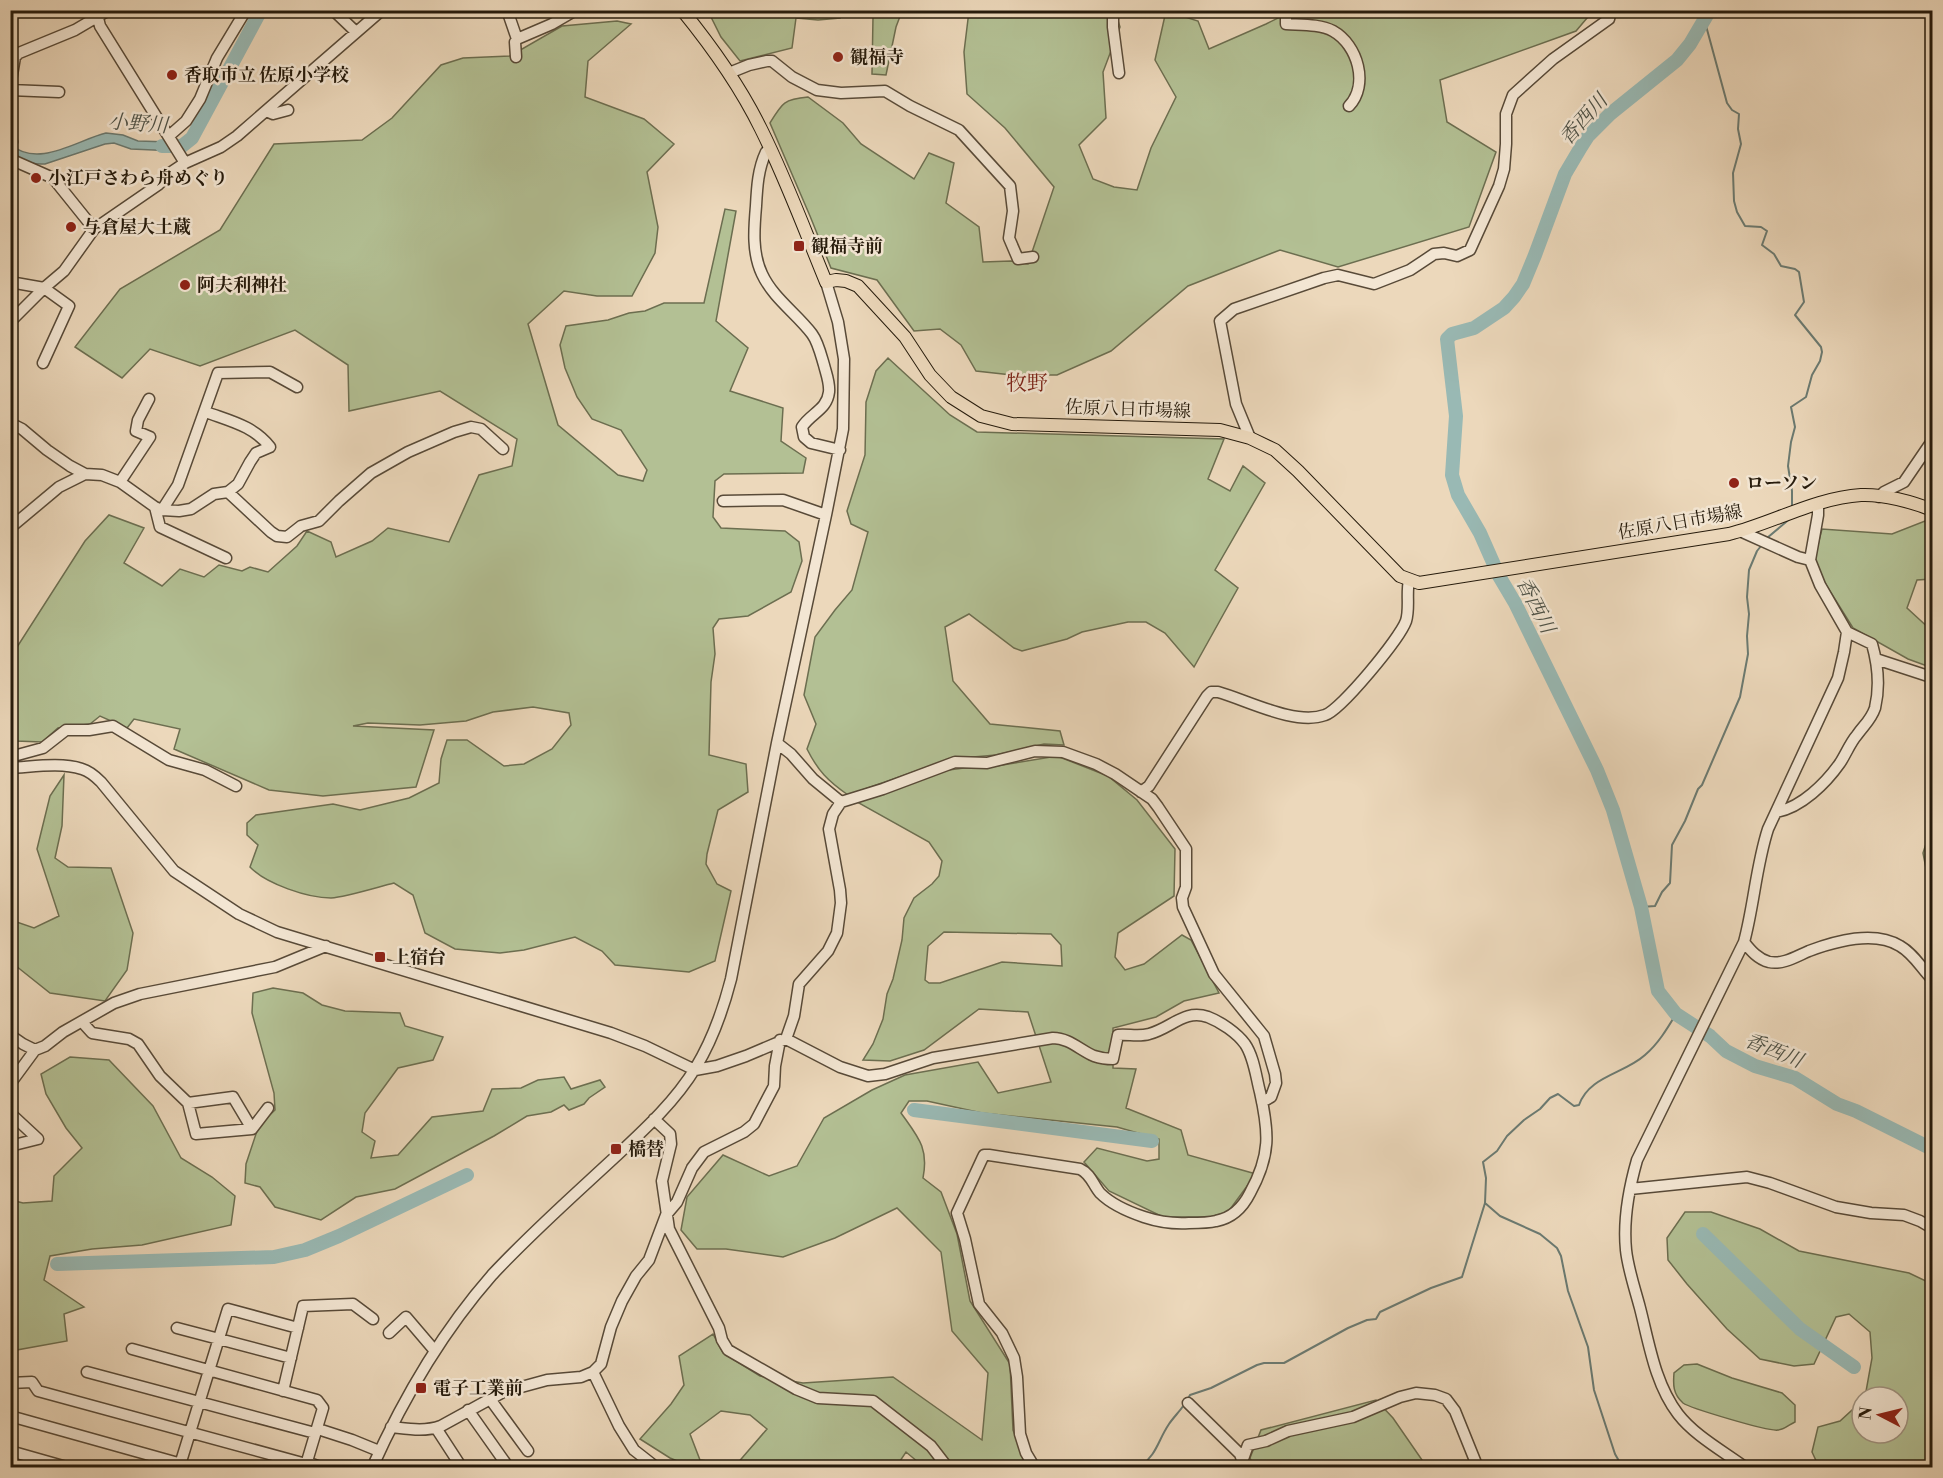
<svg xmlns="http://www.w3.org/2000/svg" width="1943" height="1478" viewBox="0 0 1943 1478" font-family="'Libre Bodoni','Noto Serif JP',serif">
  <rect width="100%" height="100%" fill="#ecd8bb"/>
  <filter id="stains"><feTurbulence type="fractalNoise" baseFrequency=".00333" numOctaves="4"/><feColorMatrix values="0 0 0 0 .2 0 0 0 0 .09 0 0 0 0 .02 0 0 0 .5 -.17"/></filter>
  <radialGradient id="worn" r=".72"><stop offset=".6" stop-color="#630" stop-opacity="0"/><stop offset="1" stop-color="#630" stop-opacity=".3"/></radialGradient>
  <!-- green -->
  <path fill="#b3c094" stroke="#6c6e50" stroke-width="1.5" fill-rule="evenodd" d="M 879,10 L 902,11 L 896,27 L 886,75 L 872,74 L 873,17 Z
    M 708,11 L 840,10 L 840,18 L 818,20 L 796,18 L 792,48 L 740,61 L 721,37 Z
    M 969,11 L 1115,11 L 1120,27 L 1103,72 L 1106,118 L 1079,145 L 1093,179 L 1114,187 L 1137,190 L 1151,148 L 1176,97 L 1155,60 L 1166,11 L 1198,21 L 1209,49 L 1266,24 L 1292,11 L 1593,11 L 1576,31 L 1440,80 L 1447,122 L 1496,152 L 1469,227 L 1338,267 L 1280,250 L 1188,286 L 1111,351 L 1057,375 L 1012,375 L 976,371 L 961,345 L 940,329 L 914,331 L 877,280 L 831,268 L 810,216 L 770,123 C 782,103 784,99 808,97 L 843,123 L 861,144 L 914,179 L 929,153 L 954,163 L 946,203 L 979,227 L 983,262 L 1011,261 L 1028,264 L 1054,187 L 1005,128 L 967,94 L 964,52 Z
    M 617,21 L 631,24 L 588,61 L 585,97 L 644,119 L 674,144 L 647,172 L 658,227 L 655,253 L 632,296 L 597,296 L 564,291 L 528,324 L 558,425 L 618,475 L 643,481 L 647,470 L 621,430 L 592,419 L 577,397 L 565,368 L 560,345 L 566,326 L 608,320 L 629,313 L 645,311 L 664,303 L 704,303 L 725,209 L 736,211 L 716,321 L 748,348 L 730,391 L 783,408 L 781,441 L 806,458 L 803,473 L 724,474 L 715,481 L 713,517 L 721,528 L 785,531 L 799,542 L 802,561 L 791,592 L 748,616 L 719,619 L 713,628 L 715,654 L 711,682 L 709,755 L 746,764 L 748,792 L 718,810 L 707,854 L 706,864 L 717,884 L 731,891 L 715,961 L 689,972 L 615,965 L 602,951 L 575,937 L 524,950 L 500,953 L 455,949 L 425,933 L 413,895 L 394,883 C 378,887 346,897 331,898 C 308,898 266,884 250,867 L 258,845 L 247,835 L 247,823 L 256,815 L 333,804 L 360,810 L 409,798 L 439,783 L 441,759 L 447,740 L 467,740 L 504,766 L 524,764 L 552,749 L 571,725 L 569,713 L 533,707 L 493,712 L 466,721 L 420,725 L 368,723 L 353,726 L 434,730 L 416,787 L 323,796 L 269,790 L 174,749 L 180,729 L 134,719 L 127,728 L 100,716 L 90,724 L 58,728 L 42,742 L 16,741 L 11,728 L 10,658 L 85,541 L 109,515 L 144,528 L 124,563 L 162,586 L 180,569 L 204,577 L 219,565 L 242,571 L 250,567 L 268,572 L 297,546 L 307,531 L 331,542 L 336,557 L 372,541 L 388,528 L 449,542 L 479,475 L 512,466 L 517,439 L 440,391 L 349,411 L 348,365 L 295,330 L 200,366 L 150,349 L 122,378 L 75,347 L 120,289 L 220,230 L 274,144 L 362,140 L 392,118 L 441,65 L 463,58 L 510,56 L 562,26 Z
    M 888,358 L 950,415 L 977,432 L 1224,439 L 1208,479 L 1230,491 L 1243,466 L 1265,483 L 1215,570 L 1238,588 L 1194,667 L 1165,633 L 1146,622 L 1128,622 L 1082,632 L 1067,639 L 1022,651 L 1014,648 L 969,614 L 945,627 L 953,681 L 990,724 L 1060,731 L 1064,745 L 1044,744 L 996,755 L 950,759 L 848,795 C 828,781 818,771 807,749 L 816,724 L 804,695 L 815,637 L 835,610 L 852,590 L 868,532 L 851,524 L 847,511 L 865,455 L 866,402 L 876,371 Z
    M 1925,521 L 1932,522 L 1932,579 L 1917,580 L 1907,608 L 1932,631 L 1932,744 L 1930,711 L 1930,667 L 1908,659 L 1853,628 L 1818,572 L 1815,556 L 1822,529 L 1892,534 Z
    M 1057,756 L 1108,776 L 1137,800 L 1175,849 L 1174,896 L 1118,933 L 1115,957 L 1125,970 L 1144,964 L 1182,935 L 1191,940 L 1219,993 L 1184,1001 L 1156,1017 L 1113,1028 L 1113,1068 L 1136,1069 L 1126,1108 L 1181,1130 L 1188,1155 L 1256,1174 L 1228,1212 L 1210,1217 L 1163,1217 L 1109,1191 L 1084,1162 L 1097,1148 L 1147,1161 L 1159,1159 L 1159,1139 L 1117,1127 L 982,1113 L 927,1101 L 909,1101 L 901,1113 C 918,1137 929,1148 923,1178 L 941,1192 L 957,1234 L 970,1301 L 1010,1364 L 1013,1430 L 1028,1467 L 924,1467 L 906,1452 L 896,1467 L 692,1467 L 670,1458 L 640,1439 L 671,1404 L 684,1385 L 679,1356 L 713,1334 L 723,1353 L 760,1376 L 803,1383 L 893,1377 L 982,1440 L 988,1373 L 952,1331 L 941,1252 L 897,1208 L 835,1238 L 783,1257 L 726,1249 L 697,1249 L 681,1230 L 687,1197 L 723,1155 L 769,1176 L 797,1166 L 824,1118 L 872,1090 L 905,1075 L 978,1062 L 998,1093 L 1051,1082 L 1028,1012 L 979,1009 L 924,1050 L 890,1061 L 863,1060 L 873,1044 L 883,1019 L 887,994 L 893,979 L 902,940 L 904,918 L 914,898 L 932,884 L 939,876 L 942,861 L 929,842 L 857,802 L 941,771 L 964,768 L 990,767 ZM 944,932 L 1051,934 L 1061,945 L 1062,966 L 1002,962 L 940,983 L 929,983 L 925,980 L 928,946 ZM 721,1411 L 750,1415 L 767,1429 L 736,1465 L 700,1460 L 690,1434 Z
    M 64,775 L 62,826 L 55,858 L 68,867 L 111,868 L 133,933 L 127,970 L 105,1001 L 50,993 L 11,962 L 11,920 L 34,928 L 59,916 L 37,849 L 50,796 Z
    M 1932,825 L 1932,899 L 1923,853 Z
    M 273,988 L 303,993 L 322,1005 L 345,1011 L 400,1013 L 405,1026 L 443,1037 L 433,1060 L 398,1068 L 365,1113 L 362,1132 L 375,1141 L 371,1158 L 398,1155 L 432,1117 L 483,1111 L 492,1089 L 521,1088 L 538,1080 L 564,1077 L 571,1089 L 600,1080 L 605,1087 L 589,1098 L 584,1104 L 569,1110 L 564,1105 L 551,1112 L 527,1116 L 494,1136 L 395,1189 L 356,1197 L 321,1220 L 275,1207 L 260,1187 L 245,1183 L 246,1164 L 259,1125 L 275,1110 L 274,1093 L 252,1013 L 253,993 Z
    M 70,1057 L 109,1060 L 153,1106 L 181,1158 L 212,1177 L 235,1196 L 231,1225 L 142,1245 L 92,1249 L 50,1256 L 44,1280 L 84,1307 L 64,1314 L 67,1341 L 11,1351 L 11,1200 L 23,1203 L 52,1201 L 54,1176 L 82,1148 L 66,1128 L 46,1094 L 41,1074 Z
    M 1685,1212 L 1711,1212 L 1760,1229 L 1799,1251 L 1909,1273 L 1928,1282 L 1932,1291 L 1932,1467 L 1819,1467 L 1812,1452 L 1818,1427 L 1840,1421 L 1862,1401 L 1862,1433 L 1898,1433 L 1898,1397 L 1865,1397 L 1872,1358 L 1870,1332 L 1849,1314 L 1836,1317 L 1814,1364 L 1794,1366 L 1760,1359 L 1727,1329 L 1687,1284 L 1668,1260 L 1667,1238 Z
    M 1697,1364 L 1732,1378 L 1782,1393 L 1795,1405 L 1795,1422 C 1790,1424 1784,1430 1778,1430 C 1769,1432 1690,1408 1683,1403 C 1673,1394 1673,1385 1674,1373 L 1684,1365 Z
    M 1376,1400 L 1393,1418 L 1422,1460 L 1429,1467 L 1254,1467 L 1250,1458 L 1261,1430 Z"/>
  <!-- water -->
  <path fill="#99b9b4" stroke="#6b7a71" stroke-width="1.5" d="M 106,133 L 123,135 L 138,141 L 170,142 L 175,151 L 131,149 L 114,143 L 105,144 L 45,164 C 32,165 22,160 11,156 L 10,144 C 38,169 77,140 106,133 Z"/>
  <g fill="none" stroke-linecap="round" stroke-linejoin="round">
    <!-- stream -->
    <path stroke="#6b7a71" stroke-width="2" d="M 1705,22 L 1727,103 L 1732,110 L 1739,114 L 1738,129 L 1741,144 L 1733,173 L 1734,201 L 1737,212 L 1745,226 L 1761,227 L 1767,231 L 1762,245 L 1774,254 L 1781,266 L 1795,269 L 1799,272 L 1804,302 L 1795,315 L 1821,347 L 1822,352 L 1820,361 L 1812,375 L 1806,397 L 1791,407 L 1795,427 L 1791,442 L 1788,466 L 1792,491 L 1792,506
      M 1767,538 L 1792,517
      M 1641,907 L 1655,906 L 1662,892 L 1670,883 L 1672,845 L 1685,821 L 1698,789 L 1702,785 L 1740,697 L 1748,654 L 1747,636 L 1749,614 L 1747,597 L 1749,570 L 1757,551 L 1761,546
      M 1485,1203 L 1500,1216 L 1540,1234 L 1557,1248 L 1561,1256 L 1568,1291 L 1588,1347 L 1594,1390 L 1615,1454 L 1623,1468
      M 1187,1401 L 1190,1395 L 1211,1388 L 1257,1365 L 1264,1363 L 1284,1363 L 1348,1328 L 1367,1320 L 1376,1319 L 1380,1312 L 1431,1288 L 1462,1277 L 1485,1203 L 1486,1178 L 1483,1162 L 1497,1151 L 1507,1136 L 1524,1120 L 1540,1109 L 1550,1098 L 1558,1094 L 1574,1106 L 1579,1105 C 1589,1076 1624,1074 1645,1055 C 1658,1044 1667,1029 1676,1014
      M 1139,1468 C 1158,1453 1157,1442 1169,1424 C 1173,1418 1179,1412 1184,1405"/>
    <!-- river -->
    <path stroke="#99b9b4" stroke-width="14" d="M 1710,10 L 1690,44 L 1677,60 L 1610,114 L 1588,136 L 1581,147 L 1565,174 L 1535,255 L 1523,284 L 1514,297 L 1504,308 L 1474,328 L 1452,334 L 1447,339 L 1456,416 L 1452,475 L 1458,495 L 1480,533 L 1499,576 L 1515,603 L 1597,770 L 1613,810 L 1641,907 L 1658,991 L 1676,1014 L 1710,1036 L 1726,1051 L 1755,1066 L 1795,1078 L 1837,1104 L 1856,1111 L 1932,1149
      M 162,146 L 182,146 L 192,138 L 261,10
      M 914,1110 L 1152,1141
      M 1703,1234 L 1800,1329 L 1854,1367
      M 57,1264 L 274,1257 L 305,1250 L 339,1236 L 467,1175"/>
    <defs>
      <path id="minor" d="M 333,10 L 356,32
        M 507,10 L 517,39
        M 1113,10 L 1113,27 L 1119,73
        M 1286,10 L 1286,24 C 1301,25 1320,24 1333,31 C 1358,45 1369,85 1349,106
        M 516,57 L 515,42 L 517,39 L 552,24 L 576,10
        M 729,73 L 749,65 L 767,61 L 772,61 L 792,77 L 817,90 L 841,93 L 885,91 L 910,106 L 959,130 L 1010,186 L 1013,211 L 1009,238 L 1018,259 L 1033,257
        M 10,87 L 15,57 L 19,53 L 75,30 L 109,10
        M 10,90 L 59,92
        M 266,111 L 273,114 L 288,110
        M 169,136 L 186,121 L 200,99 L 217,58 L 246,10
        M 10,140 L 12,142
        M 771,150 L 766,152 C 758,169 757,187 756,206 C 754,229 752,253 762,274 C 773,298 797,314 812,334 C 818,342 821,355 824,365 C 826,373 830,383 829,392 C 827,410 811,413 802,427 L 804,437 L 811,443 L 840,450
        M 10,159 L 53,178 L 94,229 L 158,185 L 170,173 L 185,163 L 100,26 L 98,18 L 92,10
        M 185,163 L 221,147 L 237,136 L 382,10
        M 10,282 L 44,288 L 10,322
        M 43,363 L 69,306 L 44,288 L 64,271 L 94,229
        M 206,412 C 230,421 254,426 270,447 L 256,453 L 250,462 L 238,484 L 228,492
        M 10,423 L 22,429 L 47,450 L 70,466 L 85,474 L 102,475 L 120,482 L 155,507 L 162,510 L 179,511 L 191,509 L 214,494 L 228,492 L 271,532 L 277,536 L 287,537 L 301,526 L 319,521 L 339,501 L 371,473 L 408,452 L 454,432 L 471,427 L 481,429 L 503,449
        M 1250,438 L 1236,404 L 1220,321 L 1234,309 L 1324,278 L 1338,275 L 1374,284 L 1410,270 L 1434,254 L 1444,253 L 1457,256 L 1470,250 L 1499,186 L 1504,169 L 1506,144 L 1506,114 L 1513,95 L 1553,59 L 1609,19 L 1611,10
        M 120,482 L 150,437 L 136,431 L 138,420 L 149,399
        M 1879,497 L 1884,492 L 1904,482 L 1932,441
        M 723,501 L 783,500 L 826,515
        M 155,507 L 160,527 L 226,558
        M 162,510 L 178,485 L 218,373 L 270,372 L 297,387
        M 10,528 L 59,487 L 85,474
        M 1740,531 L 1798,557 L 1810,560
        M 1876,659 L 1928,676 L 1932,675
        M 777,743 L 791,754 L 813,779 L 841,802
        M 10,757 L 43,748 L 66,730 L 89,730 L 113,726 L 169,760 L 205,770 L 236,786
        M 10,768 C 33,767 60,762 82,769 C 89,771 96,777 101,782 L 174,871 L 239,914 L 277,932 L 611,1033 L 645,1046 L 695,1070 L 717,1066 L 746,1056 L 786,1039 L 840,1067 L 868,1076 L 885,1074 L 933,1058 L 1053,1038 C 1069,1038 1080,1050 1094,1056 C 1100,1058 1106,1059 1113,1059 L 1118,1035 C 1128,1034 1139,1037 1149,1034 C 1172,1028 1184,1009 1208,1017 C 1221,1022 1237,1033 1245,1044 C 1254,1057 1256,1077 1260,1092 C 1269,1132 1271,1155 1250,1193 C 1243,1207 1232,1218 1216,1221 C 1208,1223 1198,1223 1189,1223 C 1173,1224 1159,1222 1144,1217 C 1129,1212 1111,1204 1100,1193 C 1093,1185 1091,1174 1080,1169 L 989,1155 L 984,1155 L 982,1159 L 957,1213 L 965,1239 L 979,1304 L 1002,1333 L 1014,1358 L 1017,1377 L 1020,1434 L 1026,1453 L 1035,1468
        M 1141,792 L 1149,786 L 1207,696 L 1211,692 L 1218,692 C 1247,700 1295,726 1325,715 C 1341,710 1400,638 1406,621 C 1410,608 1406,594 1409,580
        M 1776,812 C 1801,808 1826,783 1840,763 C 1846,754 1850,743 1857,735 C 1864,725 1871,720 1875,708 C 1880,687 1878,665 1872,644 L 1847,632
        M 1744,942 C 1751,951 1758,959 1769,962 C 1783,965 1797,956 1809,951 C 1836,941 1874,930 1900,946 C 1914,954 1921,968 1932,979
        M 82,1022 L 92,1033 L 129,1039 L 138,1044 L 160,1076 L 188,1103 L 196,1134 L 252,1129 L 268,1108
        M 10,1035 L 23,1044 L 35,1050 L 45,1046 L 63,1032 L 114,1003 L 140,994 L 275,967 L 326,946
        M 786,1039 L 794,1016 L 799,984 L 828,951 L 837,933 L 841,903 L 840,890 L 829,829 L 833,814 L 841,802 L 883,789 L 955,762 L 987,763 L 1035,751 L 1063,752 L 1096,764 L 1115,774 L 1152,799 L 1158,807 L 1186,849 L 1186,887 L 1182,898 L 1183,907 L 1214,974 L 1264,1036 L 1275,1074 L 1276,1083 L 1271,1097 L 1262,1102
        M 10,1084 L 35,1050
        M 188,1103 L 233,1097 L 252,1129
        M 10,1113 L 38,1139 L 10,1146
        M 654,1119 L 670,1134 L 671,1144 L 662,1181 L 669,1229 L 719,1328 L 722,1340 L 728,1350 L 796,1389 L 818,1398 L 873,1401 L 931,1446 L 948,1468
        M 1630,1189 L 1747,1177 L 1770,1183 L 1836,1207 L 1871,1213 L 1904,1215 L 1920,1221 L 1932,1228
        M 177,1328 L 291,1358
        M 389,1333 L 406,1317 L 435,1351
        M 132,1349 L 317,1400 L 323,1408 L 305,1468
        M 87,1372 L 315,1433
        M 593,1372 L 619,1426 L 634,1450 L 657,1468
        M 10,1383 L 32,1382 L 38,1391 L 306,1464
        M 283,1391 L 303,1306 L 353,1304 L 373,1319
        M 490,1399 L 528,1451
        M 1188,1403 L 1240,1454 L 1245,1468
        M 468,1410 L 509,1468
        M 10,1416 L 196,1468
        M 391,1427 C 409,1429 424,1432 441,1426 L 503,1392 L 547,1380 L 581,1377 L 593,1372 L 601,1364 L 611,1327 L 622,1301 L 636,1276 L 649,1260 L 666,1215 L 677,1202 L 692,1168 L 704,1152 L 744,1132 L 754,1124 L 774,1086 L 775,1066 L 780,1040
        M 436,1428 L 462,1468
        M 318,1429 L 352,1440 L 379,1451
        M 10,1451 L 70,1468
        M 1243,1459 L 1248,1445 L 1266,1441 L 1288,1431 L 1353,1417 L 1400,1397 L 1416,1393 L 1435,1395 L 1446,1399 L 1455,1411 L 1478,1468
        M 307,1462 L 323,1468
        M 179,1468 L 228,1309 L 298,1328
        M 372,1468 C 403,1399 442,1332 492,1275 C 530,1234 573,1196 614,1158 C 643,1131 675,1102 696,1067 C 713,1039 723,1010 731,979 L 777,743 L 826,515 L 843,429 L 844,359 L 838,322 L 826,282
        M 1746,1468 C 1723,1451 1695,1436 1678,1414 C 1655,1384 1649,1343 1640,1308 C 1635,1289 1628,1269 1626,1250 C 1623,1220 1629,1188 1637,1160 L 1744,942 C 1754,905 1756,866 1768,829 L 1838,678 L 1844,652 L 1847,632 L 1820,585 L 1810,560 L 1818,515 L 1818,504"/>
      <path id="major" d="M 682,10 C 713,48 740,86 761,129 C 786,179 805,231 826,282 L 836,280 L 846,281 L 858,286 L 905,337 L 930,375 L 951,397 L 981,416 L 1012,424 L 1220,430 L 1250,438 L 1275,450 L 1298,471 L 1400,576 L 1419,583 L 1729,534 C 1773,523 1815,498 1861,495 C 1883,494 1913,502 1932,510"/>
    </defs>
    <!-- minor casing -->
    <use href="#minor" stroke="#584a38" stroke-width="13"/>
    <!-- major casing -->
    <use href="#major" stroke="#261b0c" stroke-width="14"/>
    <!-- minor -->
    <use href="#minor" stroke="#f3e6d3" stroke-width="10"/>
    <!-- major -->
    <use href="#major" stroke="#ecd8bb" stroke-width="12"/>
  </g>
  <!-- markers -->
  <g fill="#8f2418" stroke="#f3e6d3" stroke-width="2">
    <circle cx="838" cy="57" r="6"/>
    <circle cx="172" cy="75" r="6"/>
    <circle cx="36" cy="178" r="6"/>
    <circle cx="71" cy="227" r="6"/>
    <rect x="793" y="240" width="12" height="12" rx="3"/>
    <circle cx="185" cy="285" r="6"/>
    <circle cx="1734" cy="483" r="6"/>
    <rect x="374" y="951" width="12" height="12" rx="3"/>
    <rect x="610" y="1143" width="12" height="12" rx="3"/>
    <rect x="415" y="1382" width="12" height="12" rx="3"/>
  </g>
  <g text-anchor="middle" stroke-width="5" stroke-linejoin="round" paint-order="stroke">
    <!-- poi labels -->
    <g font-size="18" font-weight="bold" fill="#261b0c" stroke="#f3e6d3" text-anchor="start">
      <text x="850" y="63">観福寺</text>
      <text x="184" y="81">香取市立 佐原小学校</text>
      <text x="48" y="184">小江戸さわら舟めぐり</text>
      <text x="83" y="233">与倉屋大土蔵</text>
      <text x="811" y="252">観福寺前</text>
      <text x="197" y="291">阿夫利神社</text>
      <text x="1746" y="489">ローソン</text>
      <text x="392" y="963">上宿台</text>
      <text x="628" y="1155">橋替</text>
      <text x="433" y="1394">電子工業前</text>
    </g>
    <!-- street labels -->
    <g font-size="18" fill="#261b0c" stroke="#f3e6d3">
      <text transform="translate(1128 409) rotate(2)" y="6">佐原八日市場線</text>
      <text transform="translate(1680 522) rotate(-10)" y="6">佐原八日市場線</text>
    </g>
    <!-- water labels -->
    <g font-size="20" font-style="italic" fill="#4e5247" stroke="#f3e6d3">
      <text transform="translate(1583 119) rotate(-48)" y="7">香西川</text>
      <text transform="translate(138 123) rotate(4)" y="7">小野川</text>
      <text transform="translate(1536 605) rotate(63)" y="7">香西川</text>
      <text transform="translate(1774 1050) rotate(22)" y="7">香西川</text>
    </g>
    <!-- quarter labels -->
    <g font-size="21" fill="#7a1f14" stroke="#f3e6d3">
      <text x="1027" y="390">牧野</text>
    </g>
  </g>
  <!-- margin -->
  <rect width="1943" height="1478" fill="none" stroke="#ecd8bb" stroke-width="36"/>
  <rect x="12" y="12" width="1919" height="1454" fill="none" stroke="#261b0c" stroke-width="3"/>
  <rect x="18" y="18" width="1907" height="1442" fill="none" stroke="#261b0c" stroke-width="1.5"/>
  <!-- north arrow -->
  <g transform="translate(1880 1415) rotate(277)"><circle r="28" fill="#f3e6d3" stroke="#a19583" stroke-width="1.5"/>
  <path d="M0-4.5L10 22L0 15L-10 22Z" fill="#8f2418"/>
  <text y="-9" font-size="16" font-weight="bold" text-anchor="middle" fill="#261b0c">N</text>
  </g>
  <rect width="100%" height="100%" filter="url(#stains)"/>
  <rect width="100%" height="100%" fill="url(#worn)"/>
</svg>
